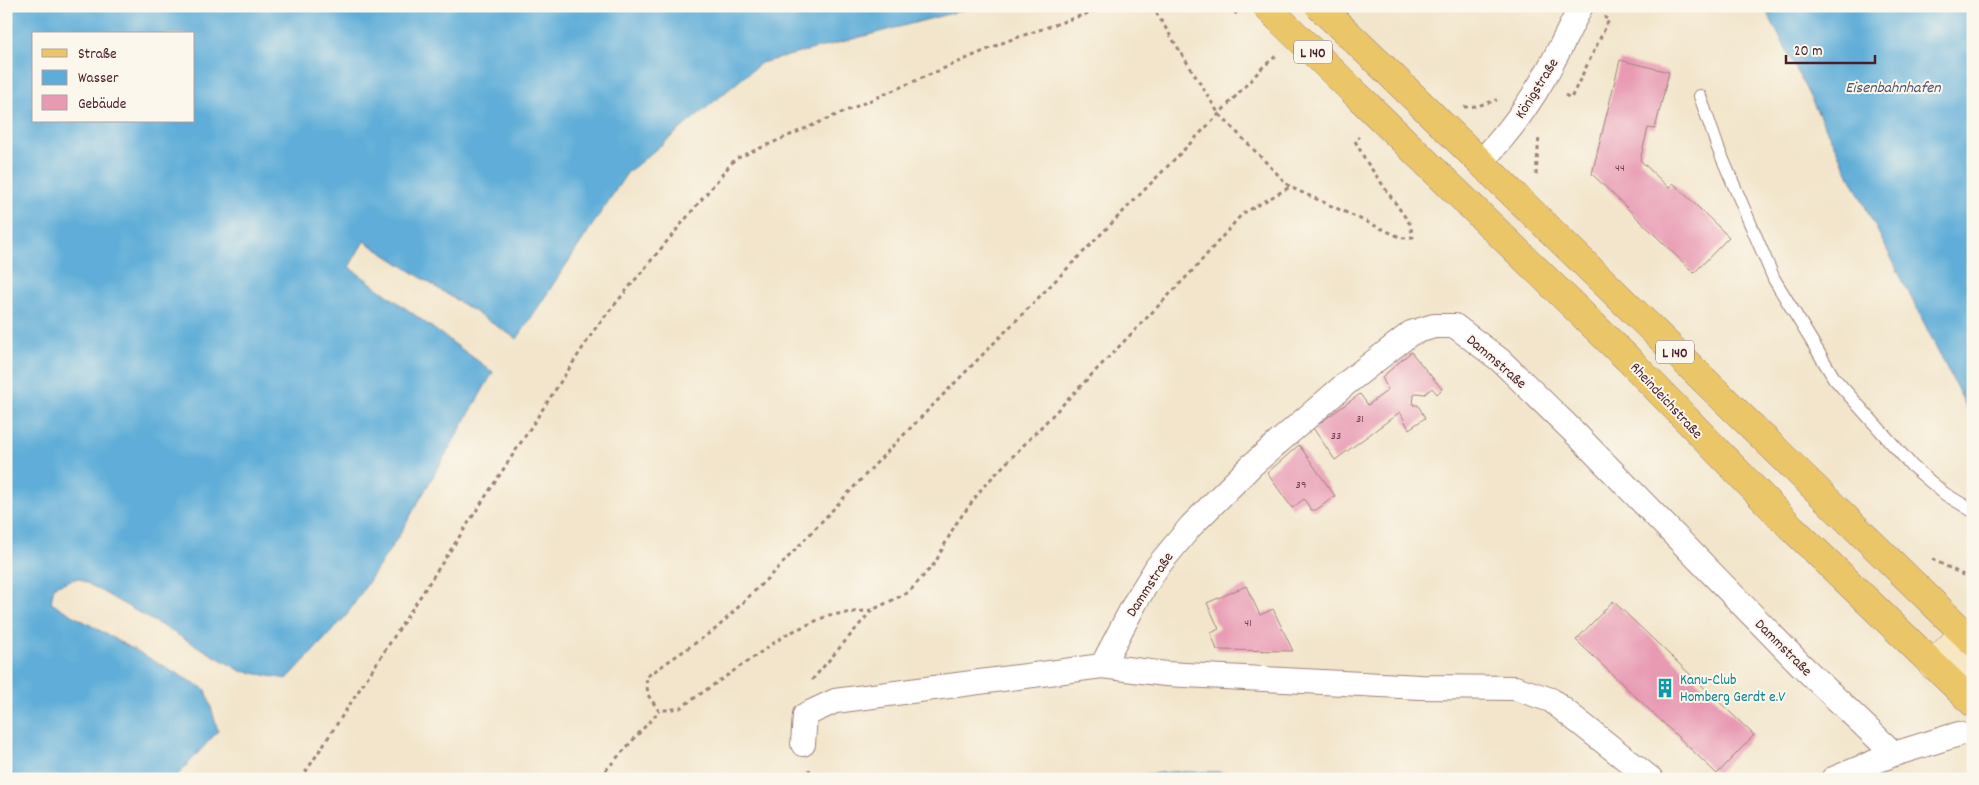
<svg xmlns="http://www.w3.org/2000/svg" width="1979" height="785" viewBox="0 0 1979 785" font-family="Dekko,sans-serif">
  <rect width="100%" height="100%" fill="#fbf7ec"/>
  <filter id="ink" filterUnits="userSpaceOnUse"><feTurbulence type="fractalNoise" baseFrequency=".02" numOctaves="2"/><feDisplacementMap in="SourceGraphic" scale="10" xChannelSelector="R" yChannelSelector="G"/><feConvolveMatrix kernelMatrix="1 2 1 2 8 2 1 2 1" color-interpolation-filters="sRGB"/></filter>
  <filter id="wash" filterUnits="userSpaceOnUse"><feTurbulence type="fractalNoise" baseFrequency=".0096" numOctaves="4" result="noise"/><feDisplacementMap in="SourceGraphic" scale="20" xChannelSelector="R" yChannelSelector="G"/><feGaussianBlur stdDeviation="1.12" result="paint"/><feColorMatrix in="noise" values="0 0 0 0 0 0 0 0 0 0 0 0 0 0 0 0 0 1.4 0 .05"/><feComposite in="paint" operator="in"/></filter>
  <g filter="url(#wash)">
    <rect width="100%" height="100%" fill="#f2e5cb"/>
    <!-- water -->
    <path fill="#5eadd8" stroke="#546682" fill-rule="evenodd" d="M 6,6 L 979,6 L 761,63 L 627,173 L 517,339 L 364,241 L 349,267 L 493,372 L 400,534 L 346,616 L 287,679 L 241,671 L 78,578 L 54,586 L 51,603 L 206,690 L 218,731 L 174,779 L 6,779 ZM 34,34 L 194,34 L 194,121 L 34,121 Z
      M 1764,6 L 1973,6 L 1973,417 L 1971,416 Z
      M 1173,772 L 1219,772 L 1259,779 L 1085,779 Z"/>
    <g id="blocks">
      <!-- building -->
      <path fill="#e89ab3" d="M 1620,60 L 1669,72 L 1655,129 L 1648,128 L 1640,160 L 1669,188 L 1673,183 L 1729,237 L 1694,273 L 1592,174 Z
        M 1411,352 L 1442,389 L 1437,394 L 1432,388 L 1425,394 L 1417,393 L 1414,395 L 1413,405 L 1418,405 L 1425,418 L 1409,429 L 1400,412 L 1335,460 L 1313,428 L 1360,394 L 1368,405 L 1388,390 L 1382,377 Z
        M 1299,445 L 1335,496 L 1316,510 L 1311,510 L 1304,499 L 1292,508 L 1267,473 Z
        M 1246,586 L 1260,615 L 1273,609 L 1293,651 L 1217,650 L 1211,633 L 1219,629 L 1207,603 Z
        M 1613,601 L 1754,735 L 1717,774 L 1576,640 Z"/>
    </g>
  </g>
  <g filter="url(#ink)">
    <use href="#blocks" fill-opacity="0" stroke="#9e827b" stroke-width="1"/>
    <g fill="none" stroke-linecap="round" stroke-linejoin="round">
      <defs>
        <path id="lane" d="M 1700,96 L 1718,148 L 1774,279 L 1834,378 L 1912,466 L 1945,494 L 1973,511"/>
        <path id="street" d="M 1480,162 C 1514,129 1539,90 1560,48
          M 1102,666 L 1136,601 L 1157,567 L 1191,526 L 1252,465 L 1348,382 L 1411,333 L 1434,326 L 1455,326 L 1500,360 L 1578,436 L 1802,666 L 1894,754
          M 803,744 L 805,715 L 835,701 L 1102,666 L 1166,674 L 1420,687 L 1515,688 L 1551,700 L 1651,779
          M 1833,779 L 1894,754 L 1959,734"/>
        <path id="secondary" d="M 1932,665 L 1964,633 L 1973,630
          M 1932,665 L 1973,665"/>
        <path id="primary" d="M 1387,71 L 1973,642
          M 1360,98 L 1628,359 L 1792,528 L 1973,703"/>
      </defs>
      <!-- lane casing -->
      <use href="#lane" stroke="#9e827b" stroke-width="14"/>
      <!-- street casing -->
      <use href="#street" stroke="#9e827b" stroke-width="26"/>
      <!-- secondary casing -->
      <use href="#secondary" stroke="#9e827b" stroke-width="29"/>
      <!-- primary casing -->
      <use href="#primary" stroke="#9e827b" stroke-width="29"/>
      <!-- path -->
      <path stroke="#9e827b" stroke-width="3" stroke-dasharray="4 4" stroke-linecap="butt" d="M 1152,6 L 1219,114 L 1290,187 L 1402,238 L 1413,237 L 1410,224 L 1366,161 L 1355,141 L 1359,137
        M 1565,95 L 1571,98 L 1609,20 L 1604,17
        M 1464,107 L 1477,106 L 1497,100
        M 1536,175 L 1539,136
        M 1932,559 L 1973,580
        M 872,610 L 829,615 L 787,634 L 680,708 L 659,711 L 648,695 L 646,677 L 717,628 L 779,567 L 883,456 L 1219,114 L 1263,67 L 1276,56
        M 812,680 L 872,610 L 909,592 L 935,563 L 955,525 L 983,487 L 1195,268 L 1242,214 L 1290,187
        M 809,769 L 811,779
        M 301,779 L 597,326 L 735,159 L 1007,41 L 1109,6
        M 592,779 L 607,769 L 659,711"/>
      <!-- lane -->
      <use href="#lane" stroke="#fff" stroke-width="12"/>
      <!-- street -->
      <use href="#street" stroke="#fff" stroke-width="24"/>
      <!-- secondary -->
      <use href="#secondary" stroke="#f7e8c3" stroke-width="28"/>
      <!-- primary -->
      <use href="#primary" stroke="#ebc669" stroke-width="28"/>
      <defs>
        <path id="street-bridge" d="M 1560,48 L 1581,6"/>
        <path id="primary-bridge" d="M 1266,6 L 1360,98
          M 1319,6 L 1387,71"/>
      </defs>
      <!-- street-bridge casing -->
      <use href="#street-bridge" stroke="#9e827b" stroke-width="26" stroke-linecap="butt"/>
      <!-- primary-bridge casing -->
      <use href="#primary-bridge" stroke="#9e827b" stroke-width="29" stroke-linecap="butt"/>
      <!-- path-bridge -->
      <path stroke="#9e827b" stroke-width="3" stroke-dasharray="4 4" stroke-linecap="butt" d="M 1228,6 L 1239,16"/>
      <!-- street-bridge -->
      <use href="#street-bridge" stroke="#fff" stroke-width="24"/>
      <!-- primary-bridge -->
      <use href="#primary-bridge" stroke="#ebc669" stroke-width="28"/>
    </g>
  </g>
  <!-- icons -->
  <defs>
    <symbol id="building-bare" viewBox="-9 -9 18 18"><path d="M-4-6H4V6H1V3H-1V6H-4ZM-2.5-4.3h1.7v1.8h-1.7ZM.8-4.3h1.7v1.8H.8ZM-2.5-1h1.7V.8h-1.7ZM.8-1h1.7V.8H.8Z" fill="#0f9aa8" stroke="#fbf7ec" stroke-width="2.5" paint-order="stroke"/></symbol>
  </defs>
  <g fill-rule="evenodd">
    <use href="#building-bare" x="1651" y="674" width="28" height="28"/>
  </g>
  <g text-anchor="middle" stroke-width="4" stroke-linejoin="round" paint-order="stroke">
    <!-- number labels -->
    <g font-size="12" fill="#723e4d">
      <text x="1620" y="171">44</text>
      <text x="1360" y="422">31</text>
      <text x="1336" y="439">33</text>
      <text x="1301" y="488">39</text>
      <text x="1248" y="626">41</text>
    </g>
    <!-- shield labels -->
    <g fill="#fbf7ec" stroke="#7f6065" stroke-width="1">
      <rect x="1294" y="40.5" width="38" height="23" rx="4"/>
      <rect x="1656" y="340.5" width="38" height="23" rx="4"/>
    </g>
    <g font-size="14" font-weight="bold" fill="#4a1f2b">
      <text x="1313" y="57">L 140</text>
      <text x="1675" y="357">L 140</text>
    </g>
    <!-- street labels -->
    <g font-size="15" fill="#4a1f2b" stroke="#fbf7ec">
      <text transform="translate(1536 88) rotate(-58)" y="5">Königstraße</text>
      <text transform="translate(1497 361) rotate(41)" y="5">Dammstraße</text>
      <text transform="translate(1667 400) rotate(47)" y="5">Rheindeichstraße</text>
      <text transform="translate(1149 584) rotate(-57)" y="5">Dammstraße</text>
      <text transform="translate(1784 647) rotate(45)" y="5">Dammstraße</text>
    </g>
    <!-- culture labels -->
    <g font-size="15" fill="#0d838f" stroke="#fbf7ec" text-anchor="start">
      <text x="1680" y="684">Kanu-Club<tspan x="1680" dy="17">Homberg Gerdt e.V</tspan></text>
    </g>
    <!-- water labels -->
    <g font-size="16" font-style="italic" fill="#525870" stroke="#fbf7ec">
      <text x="1893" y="92">Eisenbahnhafen</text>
    </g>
  </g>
  <!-- margin -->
  <rect width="1979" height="785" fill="none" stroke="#fbf7ec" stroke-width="25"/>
  <!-- legend -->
  <rect x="32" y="32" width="162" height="90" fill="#fbf7ec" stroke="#b4a19f"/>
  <rect x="42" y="49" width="25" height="8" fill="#ebc669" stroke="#b4a19f"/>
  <text x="78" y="58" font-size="15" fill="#4a1f2b">Straße</text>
  <rect x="42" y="70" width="25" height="15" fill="#5eadd8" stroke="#b4a19f"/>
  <text x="78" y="82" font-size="15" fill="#4a1f2b">Wasser</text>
  <rect x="42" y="95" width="25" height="15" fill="#e89ab3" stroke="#b4a19f"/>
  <text x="78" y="108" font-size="15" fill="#4a1f2b">Gebäude</text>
  <!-- scale -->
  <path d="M1786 55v8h89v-8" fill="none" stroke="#4a1f2b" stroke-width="2.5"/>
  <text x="1794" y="55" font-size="15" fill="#4a1f2b" stroke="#fbf7ec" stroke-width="4" paint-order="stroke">20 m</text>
</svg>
